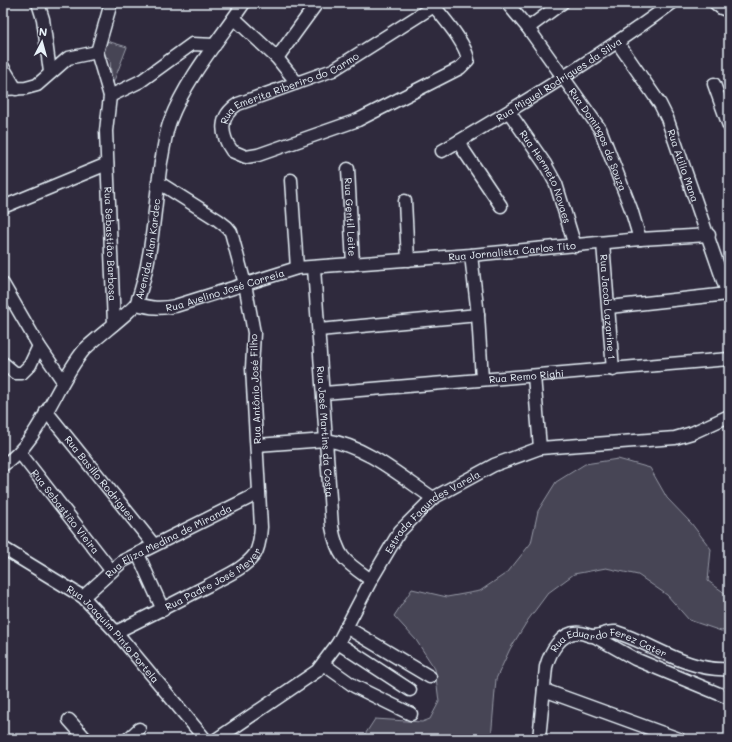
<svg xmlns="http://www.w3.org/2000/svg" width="732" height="742" viewBox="0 0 732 742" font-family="Mali,sans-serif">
  <rect width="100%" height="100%" fill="#2f2a3d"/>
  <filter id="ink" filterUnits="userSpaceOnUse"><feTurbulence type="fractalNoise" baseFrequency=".025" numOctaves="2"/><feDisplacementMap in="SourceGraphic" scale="8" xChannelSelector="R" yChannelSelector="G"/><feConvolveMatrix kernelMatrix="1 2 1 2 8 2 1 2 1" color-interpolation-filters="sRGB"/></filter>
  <g filter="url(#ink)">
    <!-- green -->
    <path fill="#464455" stroke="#979aa6" d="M 107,41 L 127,47 L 112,86 L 110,59 L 103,55 Z
      M 618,459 L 650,468 L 667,498 L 691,523 L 711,549 L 708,581 L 729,596 L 729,630 L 721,631 L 689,620 L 667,595 L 638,575 L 606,568 L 574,574 L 548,593 L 528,620 L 510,649 L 496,679 L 491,739 L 362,739 L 375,719 L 422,722 L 430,719 L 439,702 L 435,669 L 416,640 L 394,616 L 412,589 L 447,597 L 480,591 L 508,572 L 531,543 L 538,511 L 556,482 L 585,464 Z"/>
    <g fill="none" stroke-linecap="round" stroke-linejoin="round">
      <defs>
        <g id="minor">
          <path d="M 38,3 L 43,19 L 50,72"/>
          <path id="s1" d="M 111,3 L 97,52 L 110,96 L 106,131 L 114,324"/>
          <path id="s2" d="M 432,3 L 434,6 C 444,19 466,43 468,60 L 460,68 L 358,120 L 258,155 L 246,157 L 232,151 C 220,134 219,116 238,104 L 333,70 L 434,6"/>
          <path id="s3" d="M 507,3 L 528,28 L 600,129 L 631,209 L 640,239"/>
          <path d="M 715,3 L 721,8 L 729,11"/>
          <path d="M 234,18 L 277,58 L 297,83"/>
          <path d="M 528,28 L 562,3"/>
          <path id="s4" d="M 618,43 L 660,104 L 667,118 L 729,298"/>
          <path d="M 277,58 L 317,3"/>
          <path d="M 3,67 L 16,89"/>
          <path d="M 714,84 L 729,126"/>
          <path d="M 3,89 L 26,88 L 37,85 L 68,58 L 97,52"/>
          <path d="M 110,96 L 141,81 L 192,44 L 215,45"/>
          <path id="s5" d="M 509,112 L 545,164 L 556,184 L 575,246"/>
          <path d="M 458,142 L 501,206"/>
          <path id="s6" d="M 442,151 C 521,105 599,57 672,3"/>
          <path id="s7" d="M 348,169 L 353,264"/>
          <path d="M 291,180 L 297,268"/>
          <path d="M 405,201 L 408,260"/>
          <path d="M 3,207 L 107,164"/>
          <path id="s8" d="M 603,243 L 613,370"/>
          <path d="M 471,255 L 478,315 L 482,379"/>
          <path id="s9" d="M 314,268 L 332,527 C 338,559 346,562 371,580"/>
          <path d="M 3,284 L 39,346 L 63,381"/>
          <path id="s10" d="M 137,304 C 151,308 160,309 175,306 L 297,268 L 471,255 L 640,239 L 709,235"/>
          <path d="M 609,307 L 728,294"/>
          <path d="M 319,330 L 478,315"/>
          <path d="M 3,363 L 15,373 L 22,373 L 30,365 L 39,346"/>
          <path d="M 534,376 L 540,448"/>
          <path id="s11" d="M 324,393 L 729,359"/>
          <path id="s12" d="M 46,411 L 154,545"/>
          <path d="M 257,445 L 326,440 C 366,446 400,476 433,498"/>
          <path id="s13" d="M 20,453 L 111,570"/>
          <path id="s14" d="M 3,465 C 38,445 57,382 84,350 C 93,340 135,309 137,302 C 153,257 154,209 161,162 C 164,148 165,134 170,121 C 186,79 219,40 244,3"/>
          <path id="s15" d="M 3,548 L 83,597 L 116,632 L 205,739"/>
          <path d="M 138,554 L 163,610"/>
          <path id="s16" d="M 83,597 L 123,561 L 259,493"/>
          <path d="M 346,627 L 430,677"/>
          <path id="s17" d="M 116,632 C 147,617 178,601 209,585 C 225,576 244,569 255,554 C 260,546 260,536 261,527 L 252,368 L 254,333 L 245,284 L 231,232 L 227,227 L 218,220 L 158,182"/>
          <path d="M 594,636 L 635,659 L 729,698"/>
          <path d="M 338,643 L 410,690"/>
          <path d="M 323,664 L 354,686 L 411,714"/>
          <path d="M 544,690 L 679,739"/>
          <path d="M 69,720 L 86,739"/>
          <path d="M 128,739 L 139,729"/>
          <path id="s18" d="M 217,739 L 317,671 L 338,643 L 371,580 L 400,531 L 433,498 L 494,465 L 540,448 L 675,438 L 692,433 L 729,416"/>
          <path id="s19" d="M 539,739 L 546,667 C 550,652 561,631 580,633 C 585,633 590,637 595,636 C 603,635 608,631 616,632 C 653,644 688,672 729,669"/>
        </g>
      </defs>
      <!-- minor casing -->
      <use href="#minor" stroke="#e8f1f8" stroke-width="15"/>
      <!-- minor -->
      <use href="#minor" stroke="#2f2a3d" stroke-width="12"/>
    </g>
  </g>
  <g text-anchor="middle" stroke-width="3.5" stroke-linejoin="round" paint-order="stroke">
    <!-- street labels -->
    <g font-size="10" fill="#e8f1f8" stroke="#2f2a3d">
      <text dy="4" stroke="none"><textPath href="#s6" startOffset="137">Rua Miguel Rodrigues da Silva</textPath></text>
      <text dy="4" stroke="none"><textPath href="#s2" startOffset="434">Rua Emerita Riberiro do Carmo</textPath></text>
      <text dy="4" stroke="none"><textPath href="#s3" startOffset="165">Rua Domingos de Souza</textPath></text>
      <text dy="4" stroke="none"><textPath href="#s4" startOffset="140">Rua Atilio Mana</textPath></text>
      <text dy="4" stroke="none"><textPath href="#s5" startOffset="75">Rua Hermeto Novaes</textPath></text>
      <text dy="4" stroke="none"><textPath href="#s7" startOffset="48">Rua Gentil Leite</textPath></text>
      <text dy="4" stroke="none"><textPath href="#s1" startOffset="245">Rua Sebastião Barbosa</textPath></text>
      <text dy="4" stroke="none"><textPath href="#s14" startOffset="268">Avenida Alan Kardec</textPath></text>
      <text dy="4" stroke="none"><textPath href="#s10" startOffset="382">Rua Jornalista Carlos Tito</textPath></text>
      <text dy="4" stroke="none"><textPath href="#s10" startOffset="91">Rua Avelino José Correia</textPath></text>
      <text dy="4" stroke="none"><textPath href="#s8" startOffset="64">Rua Jacob Lazarine 1</textPath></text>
      <text dy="4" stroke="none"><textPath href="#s11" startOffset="203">Rua Remo Righi</textPath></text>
      <text transform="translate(255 389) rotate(-92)" y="4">Rua Antônio José Filho</text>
      <text dy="4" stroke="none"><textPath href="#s9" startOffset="164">Rua José Martins da Costa</textPath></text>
      <text dy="4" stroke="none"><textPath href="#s12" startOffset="86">Rua Basillo Rodrigues</textPath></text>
      <text dy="4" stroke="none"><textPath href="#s13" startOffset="74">Rua Sebastião Vieira</textPath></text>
      <text dy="4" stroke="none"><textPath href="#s18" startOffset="321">Estrada Fagundes Varela</textPath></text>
      <text dy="4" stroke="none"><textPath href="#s16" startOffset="103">Rua Eliza Medina de Miranda</textPath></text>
      <text dy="4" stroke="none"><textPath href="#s17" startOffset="111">Rua Padre José Meyer</textPath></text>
      <text dy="4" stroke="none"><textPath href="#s15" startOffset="141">Rua Joaquim Pinto Portela</textPath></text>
      <text dy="4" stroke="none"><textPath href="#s19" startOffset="153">Rua Eduardo Ferez Cater</textPath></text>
    </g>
  </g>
  <!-- margin -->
  <rect width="732" height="742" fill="none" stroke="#2f2a3d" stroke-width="16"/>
  <rect x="8" y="8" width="716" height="726" fill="none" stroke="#e8f1f8" stroke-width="1.5" filter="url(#ink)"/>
  <!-- north arrow -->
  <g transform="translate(42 42) rotate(6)" stroke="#2f2a3d" stroke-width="3" paint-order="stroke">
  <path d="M0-3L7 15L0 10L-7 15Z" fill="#e8f1f8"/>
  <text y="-6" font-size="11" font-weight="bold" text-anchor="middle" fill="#e8f1f8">N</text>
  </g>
</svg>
